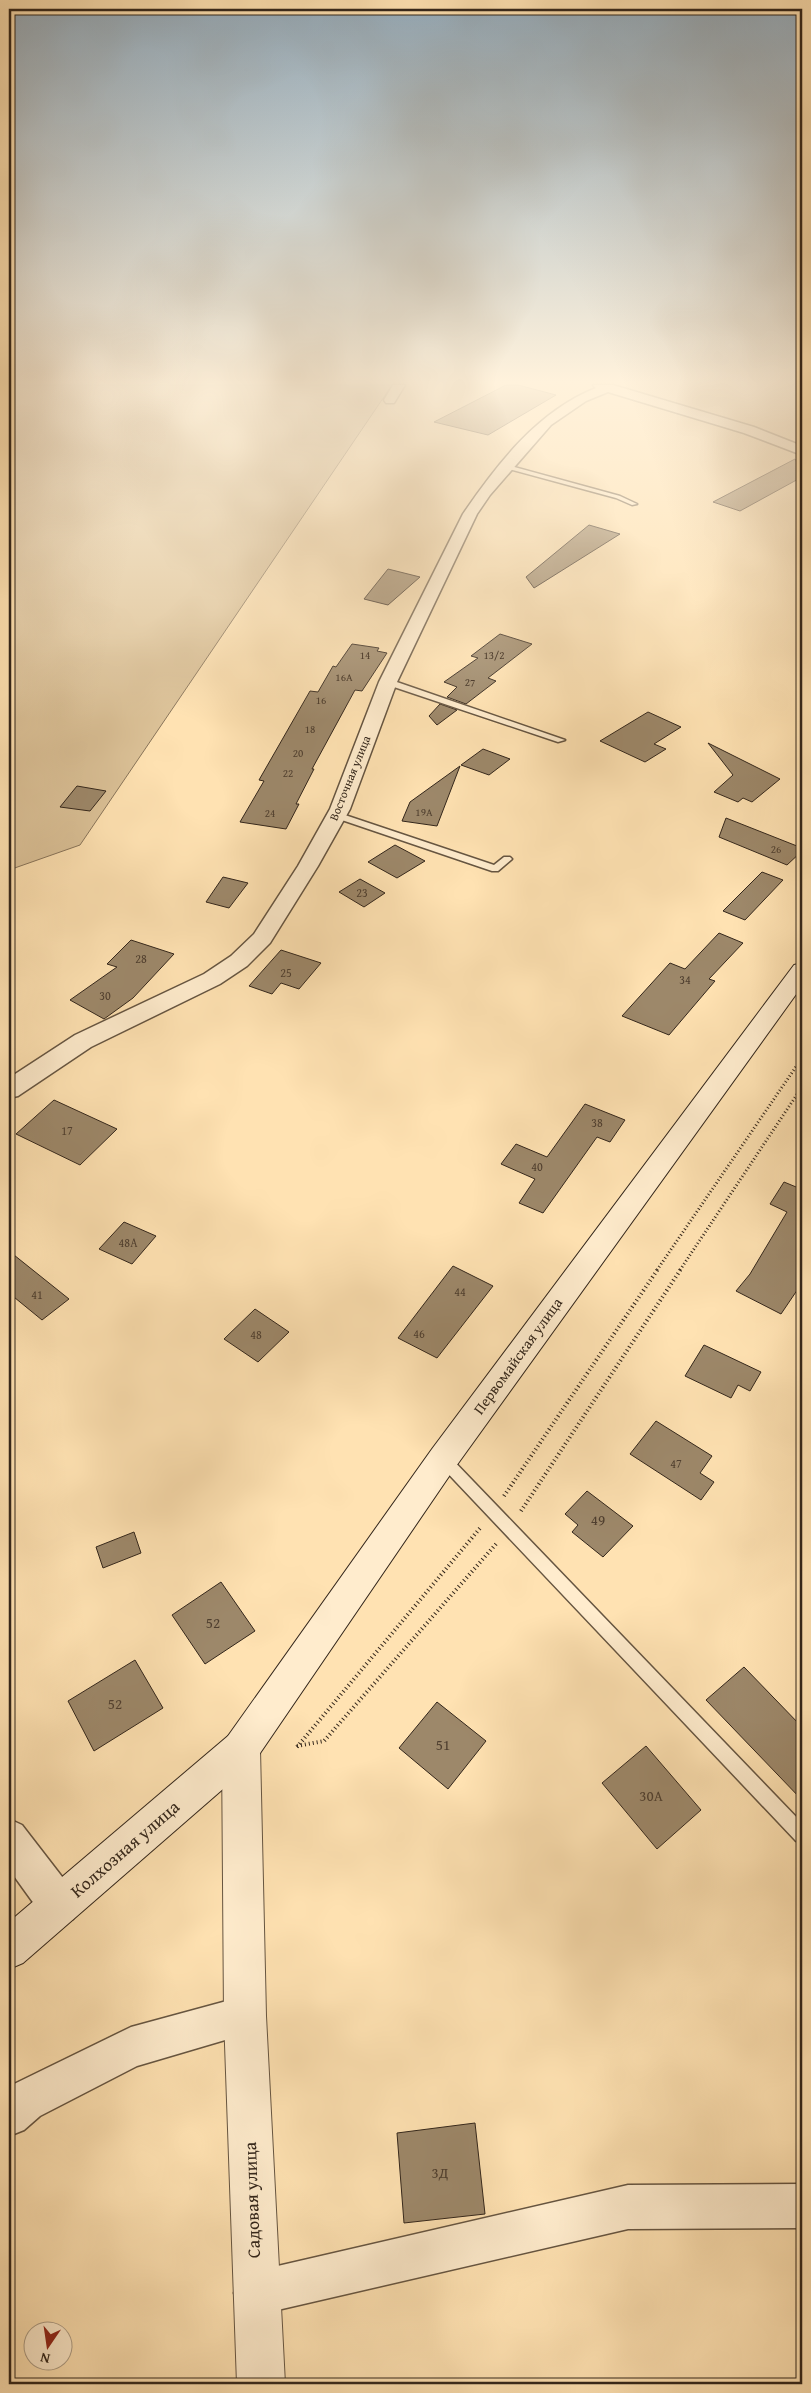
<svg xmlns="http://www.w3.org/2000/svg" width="811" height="2393" viewBox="0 0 811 2393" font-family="'Gentium Book Plus',serif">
  <rect width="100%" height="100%" fill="#ffe2b2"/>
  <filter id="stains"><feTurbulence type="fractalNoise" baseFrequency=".004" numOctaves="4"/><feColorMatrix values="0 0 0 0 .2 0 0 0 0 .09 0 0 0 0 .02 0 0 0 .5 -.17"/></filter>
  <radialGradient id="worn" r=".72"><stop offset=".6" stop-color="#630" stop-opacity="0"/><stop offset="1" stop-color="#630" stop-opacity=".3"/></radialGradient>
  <!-- green -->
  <path fill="#dcc298" stroke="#88745a" d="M 9,385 L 392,385 L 80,845 L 9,870 Z"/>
  <!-- building -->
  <path fill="#9d886a" stroke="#33261b" d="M 506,385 L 518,385 L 556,395 L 488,435 L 434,422 Z
    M 795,459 L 802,472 L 802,477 L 740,511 L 713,502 Z
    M 589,525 L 620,534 L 534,588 L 526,577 Z
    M 388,569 L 420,577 L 388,605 L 364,599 Z
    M 500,634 L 532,644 L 488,678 L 496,681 L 466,704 L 447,697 L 457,687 L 444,682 L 478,658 L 471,656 Z
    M 352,644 L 379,648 L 377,651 L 387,653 L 362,691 L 355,690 L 312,769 L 314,769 L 296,804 L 299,804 L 286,829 L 240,822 L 264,781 L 259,780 L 310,691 L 318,692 L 333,666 L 336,667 Z
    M 440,704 L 457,710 L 437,725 L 429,716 Z
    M 648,712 L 681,727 L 654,744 L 666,749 L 645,762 L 600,741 Z
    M 708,743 L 780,779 L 752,802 L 743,798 L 738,802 L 714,792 L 733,775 Z
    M 483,749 L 510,759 L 489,775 L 461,765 Z
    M 460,766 L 437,826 L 402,821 L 410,802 Z
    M 77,786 L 106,791 L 90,811 L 60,807 Z
    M 726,818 L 802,848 L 802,851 L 787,865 L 719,837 Z
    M 395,845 L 425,861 L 397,878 L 368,862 Z
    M 762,872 L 783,880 L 745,920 L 723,911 Z
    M 223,877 L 248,883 L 229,908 L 206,902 Z
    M 360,879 L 385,893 L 364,907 L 339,892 Z
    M 719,933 L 743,943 L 709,979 L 715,981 L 669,1035 L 622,1016 L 670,963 L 685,969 Z
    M 131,940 L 174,954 L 133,998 L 104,1019 L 70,1000 L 117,967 L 107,964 Z
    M 281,950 L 321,963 L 299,989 L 281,983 L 272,994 L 249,986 Z
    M 54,1100 L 117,1129 L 80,1165 L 16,1134 Z
    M 585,1104 L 625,1120 L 610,1142 L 597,1137 L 543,1213 L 519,1203 L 535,1179 L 501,1164 L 516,1144 L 547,1157 Z
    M 784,1182 L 801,1189 L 802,1187 L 802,1283 L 781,1314 L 736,1291 L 750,1274 L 787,1212 L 770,1204 Z
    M 124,1222 L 156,1236 L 132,1264 L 99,1249 Z
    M 9,1251 L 69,1299 L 42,1320 L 9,1293 Z
    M 453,1266 L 493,1286 L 437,1358 L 398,1338 Z
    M 255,1309 L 289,1332 L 258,1362 L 224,1339 Z
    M 704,1345 L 761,1372 L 750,1391 L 738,1385 L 731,1398 L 685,1376 Z
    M 656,1421 L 712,1456 L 700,1473 L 714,1482 L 701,1500 L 630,1454 Z
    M 587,1491 L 633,1526 L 603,1557 L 572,1532 L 578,1525 L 565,1514 Z
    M 134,1532 L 141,1553 L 103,1568 L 96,1547 Z
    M 221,1582 L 255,1631 L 205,1664 L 172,1615 Z
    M 135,1660 L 163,1708 L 94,1751 L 68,1701 Z
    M 744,1667 L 802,1727 L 802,1800 L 706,1700 Z
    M 437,1702 L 486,1741 L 448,1789 L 399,1748 Z
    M 646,1746 L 701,1810 L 657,1849 L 602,1783 Z
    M 475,2123 L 485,2214 L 404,2223 L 397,2133 Z"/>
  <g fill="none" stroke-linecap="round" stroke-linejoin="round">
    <defs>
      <path id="service" d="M 507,465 L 620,496 L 637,504 L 632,505 L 616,498 L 505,468 L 504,467 Z
        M 385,680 L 391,680 L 565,740 L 558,742 L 385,684 Z
        M 336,812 L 494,865 L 504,857 L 510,857 L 512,859 L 498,871 L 492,871 L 333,817 L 331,815 Z
        M 443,1453 L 448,1455 L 802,1823 L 802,1844 L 796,1841 L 438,1463 L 436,1459 L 438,1455 Z"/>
      <path id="minor" d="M 393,385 L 405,385 L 394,403 L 386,403 L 384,400 Z
        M 593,385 L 613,385 L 754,427 L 802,446 L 802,455 L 744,433 L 608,392 L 586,401 L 551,425 L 490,495 L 477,514 L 397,682 L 350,809 L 318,866 L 270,943 L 247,966 L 220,984 L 91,1047 L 18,1096 L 9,1098 L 9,1078 L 75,1035 L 204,974 L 231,956 L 254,934 L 298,866 L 330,809 L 379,682 L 463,514 C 497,464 538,411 596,388 Z
        M 9,1819 L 22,1825 L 73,1891 L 78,1905 L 73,1919 L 59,1924 L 45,1919 L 9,1869 Z
        M 245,1996 L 259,2002 L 265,2016 L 259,2030 L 137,2066 L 40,2116 L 24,2130 L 9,2136 L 10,2086 L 131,2027 Z
        M 802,2184 L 802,2228 L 628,2229 L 256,2315 L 240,2309 L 234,2293 L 240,2277 L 256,2271 L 628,2185 Z"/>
      <path id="tertiary" d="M 241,1730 L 254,1736 L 260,1749 L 266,2016 L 285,2384 L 237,2384 L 224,2016 L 222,1749 L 228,1736 Z"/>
      <path id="secondary" d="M 802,963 L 802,986 L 454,1469 L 254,1762 L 23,1963 L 9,1969 L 9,1922 L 228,1736 L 432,1449 L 794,965 Z"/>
    </defs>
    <!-- service casing -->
    <use href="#service" stroke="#665541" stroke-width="3"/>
    <!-- minor casing -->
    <use href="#minor" stroke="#665541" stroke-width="3"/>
    <!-- tertiary casing -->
    <use href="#tertiary" stroke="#665541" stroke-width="2"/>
    <!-- secondary casing -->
    <use href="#secondary" stroke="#33261b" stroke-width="2"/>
    <!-- path-far1 -->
    <path stroke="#33261b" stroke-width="3" stroke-dasharray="1 2.5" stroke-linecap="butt" d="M 657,1270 L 802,1058
      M 680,1270 L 802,1087"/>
    <!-- path -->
    <path stroke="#33261b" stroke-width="4" stroke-dasharray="1 3" stroke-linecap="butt" d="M 504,1496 L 658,1269
      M 521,1511 L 681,1269
      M 297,1746 L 324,1741 L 496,1544
      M 297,1747 L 481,1527"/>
    <!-- service -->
    <use href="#service" fill="#ffeccd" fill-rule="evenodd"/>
    <!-- minor -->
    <use href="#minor" fill="#ffeccd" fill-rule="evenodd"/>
    <!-- tertiary -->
    <use href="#tertiary" fill="#ffeccd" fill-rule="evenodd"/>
    <!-- secondary -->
    <use href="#secondary" fill="#ffeccd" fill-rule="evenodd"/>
  </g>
  <!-- sky -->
  <linearGradient id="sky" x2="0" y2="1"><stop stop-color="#95adbe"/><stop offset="0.53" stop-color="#fff2dc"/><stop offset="1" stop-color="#fff2dc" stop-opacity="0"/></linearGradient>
  <rect width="811" height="720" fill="url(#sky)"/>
  <g text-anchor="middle" stroke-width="4" stroke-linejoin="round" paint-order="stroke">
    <!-- far-number labels -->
    <g font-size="11" fill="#4e3e2f">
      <text x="365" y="659">14</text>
      <text x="494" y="659">13/2</text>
      <text x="344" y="681">16А</text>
      <text x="470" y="686">27</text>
      <text x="321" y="704">16</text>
      <text x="310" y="733">18</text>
      <text x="298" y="757">20</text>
      <text x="288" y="777">22</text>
      <text x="424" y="816">19А</text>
      <text x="270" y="817">24</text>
      <text x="776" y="853">26</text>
    </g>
    <!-- far-street labels -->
    <g font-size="12" fill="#33261b" stroke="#ffeccd">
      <text transform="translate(350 778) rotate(-68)" y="4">Восточная улица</text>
    </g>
    <!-- number labels -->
    <g font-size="12" fill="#4e3e2f">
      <text x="362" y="897">23</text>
      <text x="141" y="963">28</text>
      <text x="286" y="977">25</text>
      <text x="685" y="984">34</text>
      <text x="105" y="1000">30</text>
      <text x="597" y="1127">38</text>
      <text x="67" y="1135">17</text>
      <text x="537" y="1171">40</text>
      <text x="128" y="1247">48А</text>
      <text x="460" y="1296">44</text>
      <text x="37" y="1299">41</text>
      <text x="419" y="1338">46</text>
      <text x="256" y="1339">48</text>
      <text x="676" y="1468">47</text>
    </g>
    <!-- street labels -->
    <g font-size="15" fill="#33261b" stroke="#ffeccd">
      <text transform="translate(518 1356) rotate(-54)" y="5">Первомайская улица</text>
    </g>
    <!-- near-number labels -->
    <g font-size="15" fill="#4e3e2f">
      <text x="598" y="1525">49</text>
      <text x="213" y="1628">52</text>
      <text x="115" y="1709">52</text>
      <text x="443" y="1750">51</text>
      <text x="651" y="1801">30А</text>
      <text x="440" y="2178">3Д</text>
    </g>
    <!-- near-street labels -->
    <g font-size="18" fill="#33261b" stroke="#ffeccd">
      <text transform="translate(125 1849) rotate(-41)" y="6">Колхозная улица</text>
      <text transform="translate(252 2200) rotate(-92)" y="6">Садовая улица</text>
    </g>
  </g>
  <!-- margin -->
  <rect width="811" height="2393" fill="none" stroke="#ffe2b2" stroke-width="30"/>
  <rect x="10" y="10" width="791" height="2373" fill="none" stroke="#33261b" stroke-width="2.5"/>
  <rect x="15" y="15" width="781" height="2363" fill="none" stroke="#33261b"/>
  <!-- north arrow -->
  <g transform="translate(48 2346) rotate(193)"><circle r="24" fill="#ffeccd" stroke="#ad9d86"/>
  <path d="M0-4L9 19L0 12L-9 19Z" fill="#8f2418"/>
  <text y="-8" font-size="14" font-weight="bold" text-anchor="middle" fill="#33261b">N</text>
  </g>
  <rect width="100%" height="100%" filter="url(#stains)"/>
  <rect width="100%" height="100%" fill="url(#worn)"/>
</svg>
